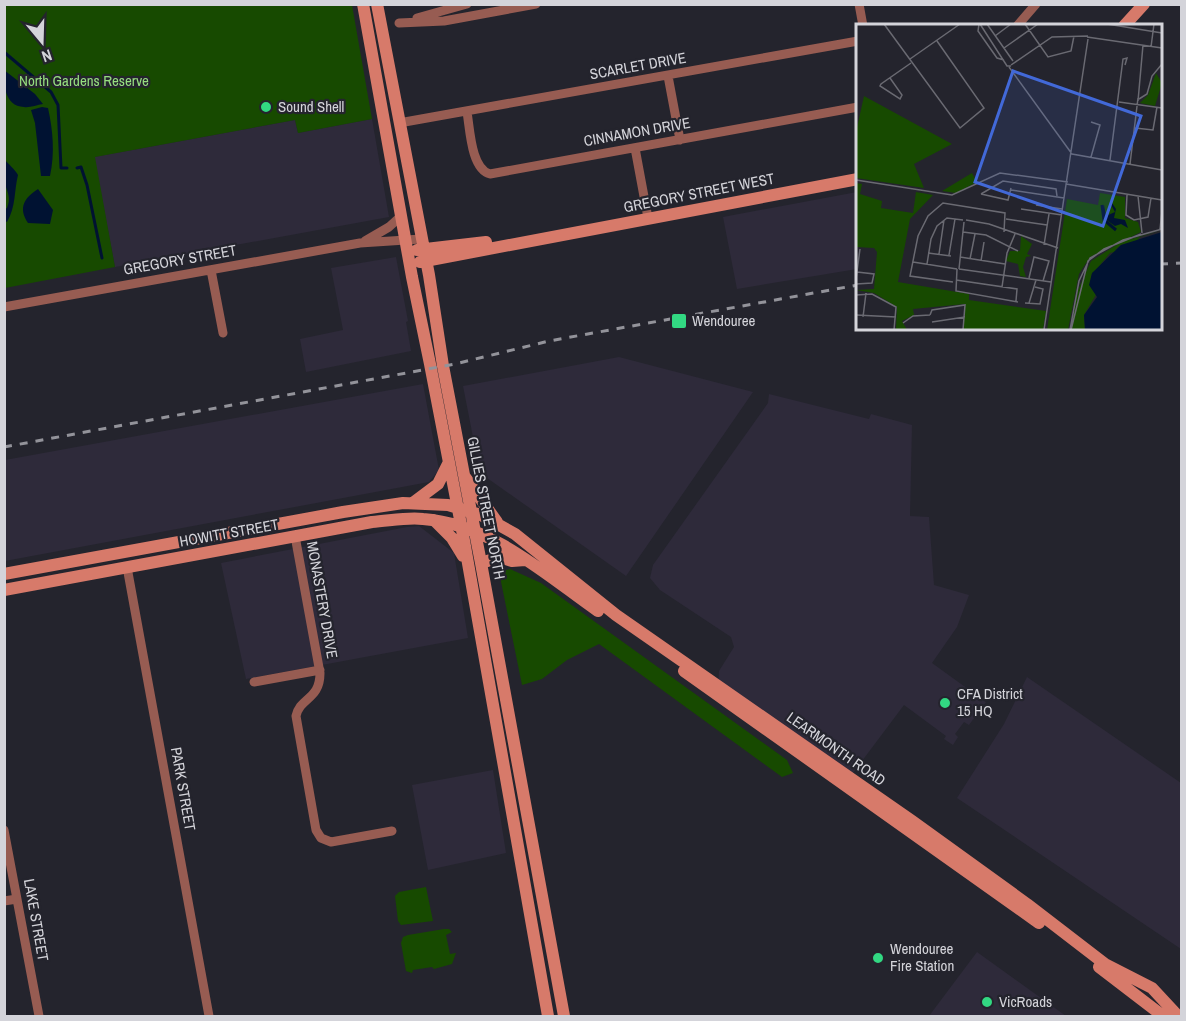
<svg xmlns="http://www.w3.org/2000/svg" width="1186" height="1021" viewBox="0 0 1186 1021" font-family="'Archivo Narrow',sans-serif">
  <rect width="100%" height="100%" fill="#24242d"/>
  <!-- commercial -->
  <path fill="#2e2a3a" d="M 372,119 L 389,217 L 115,267 L 94,157 L 295,120 L 298,133 Z
    M 857,192 L 857,269 L 737,289 L 723,217 Z
    M 396,257 L 408,321 L 406,322 L 411,351 L 306,372 L 300,339 L 343,330 L 331,268 Z
    M 619,357 L 753,392 L 626,576 L 480,473 L 463,386 Z
    M 423,384 L 439,470 L 429,482 L 5,561 L 5,460 Z
    M 769,394 L 869,419 L 871,414 L 912,425 L 910,516 L 929,517 L 934,585 L 969,595 L 957,627 L 932,663 L 986,702 L 969,725 L 964,722 L 955,734 L 958,737 L 953,745 L 944,739 L 946,736 L 904,705 L 850,777 L 718,685 L 719,671 L 734,647 L 731,637 L 660,590 L 650,578 L 653,565 L 768,403 Z
    M 419,526 L 454,553 L 468,638 L 246,679 L 221,563 L 407,527 Z
    M 1027,677 L 1181,783 L 1181,949 L 957,798 L 1004,724 Z
    M 493,770 L 506,853 L 428,870 L 412,785 Z
    M 977,952 L 1066,1016 L 929,1016 Z"/>
  <!-- green -->
  <path fill="#174a00" d="M 5,5 L 352,5 L 372,119 L 298,133 L 295,120 L 95,157 L 115,267 L 5,288 Z
    M 510,569 L 541,583 L 787,760 L 793,773 L 782,777 L 599,644 L 567,660 L 542,679 L 522,685 L 499,572 Z
    M 426,887 L 433,921 L 401,925 L 398,921 L 395,896 L 399,892 Z
    M 444,929 L 449,929 L 452,932 L 446,935 L 450,954 L 456,953 L 452,964 L 434,969 L 432,967 L 413,970 L 412,973 L 406,971 L 401,943 L 403,937 L 408,935 Z"/>
  <!-- water -->
  <path fill="#001232" d="M 4,70 L 35,94 L 43,104 C 37,105 29,108 24,107 C 4,106 4,84 4,70 Z
    M 42,107 L 48,108 C 53,131 55,153 50,176 L 41,176 L 35,123 L 31,110 Z
    M 4,159 C 9,165 14,168 18,175 C 14,191 16,207 7,222 L 5,221 L 5,209 L 7,208 C 11,198 8,194 5,184 C 3,177 4,166 4,159 Z
    M 38,189 L 53,210 L 50,224 L 28,223 C 18,208 24,198 38,189 Z"/>
  <g fill="none" stroke-linecap="round" stroke-linejoin="round">
    <!-- stream -->
    <path stroke="#001232" stroke-width="3" d="M 4,52 L 51,92 L 58,105 L 61,168 L 67,168
      M 77,168 L 81,167 L 87,185 L 102,258"/>
    <!-- street -->
    <path stroke="#975c52" stroke-width="9" d="M 859,4 L 863,26
      M 417,18 L 467,4
      M 399,23 L 444,21 L 536,4
      M 1017,26 L 1036,4
      M 668,76 L 680,140
      M 467,112 C 470,129 471,169 490,174 L 858,107
      M 399,123 L 858,41
      M 635,148 L 648,218
      M 365,241 L 389,227 L 400,217
      M 211,270 L 223,333
      M 4,307 L 360,243 L 421,239
      M 295,536 L 320,673 C 320,700 300,697 296,716 L 316,830 L 321,838 L 331,842 L 392,831
      M 127,567 L 209,1016
      M 254,682 L 320,670
      M 4,830 L 39,1016
      M 4,901 L 17,899"/>
    <!-- secondary -->
    <path stroke="#d77a6a" stroke-width="12" d="M 363,4 L 412,277 L 430,364 L 463,535 L 548,1016
      M 377,4 L 429,275 L 443,366 L 481,563 L 564,1016
      M 1124,26 L 1144,4
      M 417,250 L 486,242
      M 420,262 L 858,179
      M 465,477 L 497,522
      M 414,502 L 438,484 L 449,462
      M 434,520 L 452,538 L 463,556
      M 481,563 L 500,557 L 512,561 L 525,560
      M 4,574 L 343,512 L 403,503 L 448,505 L 481,515 L 515,534 L 616,615 L 912,821 L 1027,904 L 1105,964 L 1152,988 L 1178,1016
      M 4,590 L 372,522 C 389,521 407,517 423,519 C 491,524 545,574 598,611
      M 684,671 L 1039,923
      M 1099,967 L 1163,1016"/>
    <!-- rail -->
    <path stroke="#93939a" stroke-width="3" stroke-dasharray="8 8" stroke-linecap="butt" d="M 1160,264 L 1182,263
      M 4,447 L 455,364 L 549,341 L 858,285"/>
  </g>
  <!-- markers -->
  <g fill="#32d882" stroke="#24242d" stroke-width="2">
    <circle cx="266" cy="107" r="6"/>
    <rect x="671" y="313" width="16" height="16" rx="3"/>
    <circle cx="945" cy="703" r="6"/>
    <circle cx="878" cy="958" r="6"/>
    <circle cx="987" cy="1002" r="6"/>
  </g>
  <g text-anchor="middle" stroke-width="4.5" stroke-linejoin="round" paint-order="stroke">
    <!-- street labels -->
    <g font-size="15" fill="#d4d4da" stroke="#24242d">
      <text transform="translate(638 66) rotate(-10)" y="5">SCARLET DRIVE</text>
      <text transform="translate(637 132) rotate(-10)" y="5">CINNAMON DRIVE</text>
      <text transform="translate(699 193) rotate(-11)" y="5">GREGORY STREET WEST</text>
      <text transform="translate(180 260) rotate(-10)" y="5">GREGORY STREET</text>
      <text transform="translate(486 508) rotate(79)" y="5">GILLIES STREET NORTH</text>
      <text transform="translate(229 533) rotate(-10)" y="5">HOWITT STREET</text>
      <text transform="translate(322 600) rotate(80)" y="5">MONASTERY DRIVE</text>
      <text transform="translate(836 749) rotate(35)" y="5">LEARMONTH ROAD</text>
      <text transform="translate(183 789) rotate(80)" y="5">PARK STREET</text>
      <text transform="translate(36 920) rotate(80)" y="5">LAKE STREET</text>
    </g>
    <!-- park labels -->
    <g font-size="15" fill="#95dd7f" stroke="#24242d">
      <text x="84" y="86">North Gardens Reserve</text>
    </g>
    <!-- poi labels -->
    <g font-size="15" fill="#d4d4da" stroke="#24242d" text-anchor="start">
      <text x="278" y="112">Sound Shell</text>
      <text x="692" y="326">Wendouree</text>
      <text x="957" y="699">CFA District<tspan x="957" dy="17">15 HQ</tspan></text>
      <text x="890" y="954">Wendouree<tspan x="890" dy="17">Fire Station</tspan></text>
      <text x="999" y="1007">VicRoads</text>
    </g>
  </g>
  <!-- overview -->
  <g transform="translate(856 24)">
    <rect width="306" height="306" fill="#24242d"/>
    <path d="M 300,49 L 306,59 L 299,82 L 284,79 L 292,71 ZM 8,72 L 96,120 L 58,140 L 68,164 L 0,154 L 0,108 ZM 116,149 L 121,158 L 100,169 L 86,167 ZM 0,159 L 6,160 L 4,170 L 26,177 L 25,184 L 57,189 L 60,168 L 77,171 L 54,195 L 42,258 L 113,270 L 113,276 L 190,287 L 187,306 L 107,306 L 109,280 L 57,285 L 58,291 L 46,297 L 51,306 L 40,305 L 41,283 L 18,269 L 0,266 L 18,265 L 21,228 L 18,224 L 0,223 ZM 244,169 L 269,173 L 269,194 L 282,198 L 285,208 L 234,233 L 223,250 L 212,306 L 191,306 L 211,175 L 242,181 ZM 306,206 L 284,213 L 279,219 L 283,218 L 282,225 L 273,219 L 265,221 L 259,226 L 266,224 L 261,234 L 255,231 L 258,228 L 254,229 L 235,252 L 244,264 L 228,291 L 229,306 L 215,306 L 222,266 L 235,237 L 265,218 ZM 165,212 L 176,220 L 171,230 L 175,232 L 170,233 L 167,243 L 170,253 L 164,252 L 162,240 L 150,237 L 154,227 L 164,227 Z" fill="#174a00"/>
    <path d="M 254,178 L 256,179 L 260,185 L 258,194 L 269,196 L 272,204 L 265,200 L 259,202 L 249,195 L 246,189 L 248,181 L 250,192 L 259,188 L 254,179 L 253,187 ZM 306,208 L 306,306 L 229,306 L 228,291 L 241,273 L 233,261 L 236,249 L 265,221 Z" fill="#001232"/>
    <path fill="none" stroke="#001232" stroke-width="3" d="M 246,181 L 248,196 L 260,206"/>
    <path fill="none" stroke="#6a6a72" stroke-width="1.5" d="M 28,0 L 104,104 L 128,84 L 81,17M 123,0 L 122,7 L 141,34 L 148,36M 124,0 L 151,42 L 155,42M 131,0 L 157,37M 169,0 L 192,33 L 215,27 L 218,12M 251,0 L 306,9M 139,12 L 155,0M 231,13 L 306,24M 295,23 L 298,0M 148,24 L 182,0M 54,35 L 104,0M 155,41 L 196,13 L 232,12M 153,43 L 216,130 L 306,146M 34,54 L 46,71 L 44,75 L 24,62 L 25,60 L 55,39M 283,75 L 291,70 L 296,52 L 306,40M 282,77 L 287,21M 263,78 L 306,84M 279,104 L 297,106 L 301,83M 235,133 L 244,101 L 235,98M 254,136 L 267,35 L 271,34 L 269,41M 274,140 L 282,74M 0,156 L 96,171 L 144,149 L 212,158M 210,160 L 306,176M 155,166 L 208,174M 125,170 L 147,157 L 200,165 L 201,172M 125,170 L 152,176 L 155,164M 271,171 L 270,191 L 278,196 L 292,193 L 295,174M 282,172 L 286,209M 180,181 L 206,185M 165,185 L 206,191M 150,195 L 191,201M 110,196 L 133,200 L 202,224M 304,205 L 306,187M 107,208 L 130,211 L 162,227M 188,221 L 193,190M 72,229 L 95,232M 83,230 L 88,196M 93,231 L 99,195M 104,233 L 149,240M 114,235 L 119,210M 125,237 L 128,218M 57,238 L 101,245M 71,240 L 75,215 L 81,202 L 91,194 L 107,196M 101,245 L 100,267 L 162,278M 103,245 L 195,258M 103,245 L 108,198M 173,254 L 178,233 L 193,237 L 187,257M 0,255 L 4,225M 100,256 L 161,265 L 160,277M 97,258 L 54,252 L 62,212 L 72,192 L 87,179 L 149,189 L 148,208M 0,260 L 16,259 L 18,250 L 1,248M 146,263 L 151,229 L 159,210M 0,271 L 16,270 L 40,283 L 38,306M 169,279 L 184,280 L 187,265 L 179,263M 173,279 L 180,256M 0,291 L 40,293M 74,291 L 76,286 L 109,281 L 107,306M 7,293 L 10,269M 76,298 L 109,293M 47,299 L 57,292 L 74,291M 13,306 L 31,306M 188,306 L 232,15M 214,306 L 223,257 L 234,234 L 267,216 L 306,205M 215,306 L 232,237 L 248,225 L 285,210"/>
    <path fill="#4269d8" fill-opacity="0.15" stroke="#4269d8" stroke-width="3" d="M 157,47 L 285,92 L 247,202 L 119,158 Z"/>
    <rect width="306" height="306" fill="none" stroke="#d4d4da" stroke-width="3"/>
  </g>
  <!-- border -->
  <rect width="1186" height="1021" fill="none" stroke="#d4d4da" stroke-width="12"/>
  <!-- north arrow -->
  <g transform="translate(42 42) rotate(161)" stroke="#24242d" stroke-width="4.5" paint-order="stroke">
  <path d="M0-4.5L10 22L0 15L-10 22Z" fill="#d4d4da"/>
  <text y="-9" font-size="16" font-weight="bold" text-anchor="middle" fill="#d4d4da">N</text>
  </g>
</svg>
